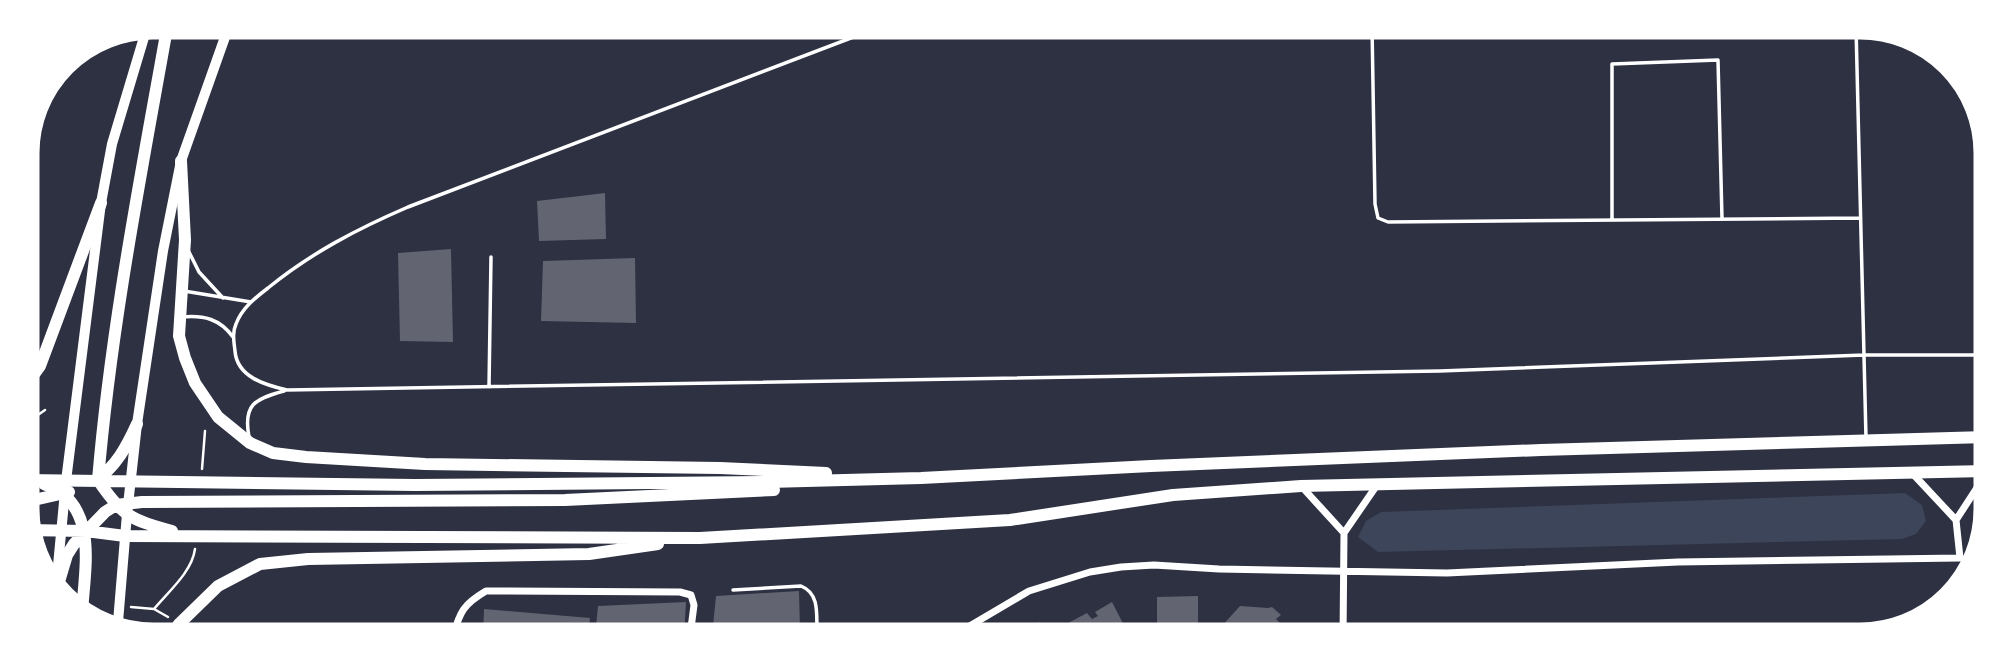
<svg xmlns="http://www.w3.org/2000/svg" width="2013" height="662" viewBox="0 0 2013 662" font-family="Cabin,sans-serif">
  <rect width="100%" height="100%" fill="#2d3142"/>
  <!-- green -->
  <path fill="#3c4559" d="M 1905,493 L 1922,505 L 1926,521 L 1916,534 L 1902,539 L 1378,552 L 1358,537 L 1366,521 L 1381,512 Z"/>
  <!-- building -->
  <path fill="#626471" d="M 605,193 L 606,239 L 539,241 L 537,201 Z
    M 451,249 L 453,342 L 400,341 L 398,253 Z
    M 635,258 L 636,323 L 541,321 L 543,261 Z
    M 799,591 L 800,630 L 781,636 L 712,636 L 716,596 Z
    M 1198,596 L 1198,626 L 1162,627 L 1157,625 L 1157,597 Z
    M 686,602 L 684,636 L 595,636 L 598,606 Z
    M 1112,602 L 1130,637 L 1061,637 L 1055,630 L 1087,613 L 1092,619 L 1098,616 L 1095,612 Z
    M 1240,606 L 1268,608 L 1272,607 L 1281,615 L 1276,619 L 1281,624 L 1282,638 L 1231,637 L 1221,627 Z
    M 484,609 L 590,618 L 588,636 L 483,636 Z
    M 1039,622 L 1047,637 L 1009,637 Z
    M 346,628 L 345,635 L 297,635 L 296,633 Z"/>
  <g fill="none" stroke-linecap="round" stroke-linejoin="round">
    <!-- path -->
    <path stroke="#fff" stroke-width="2.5" d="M 25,424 L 45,410
      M 202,469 L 205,431
      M 131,607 L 154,609 L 168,617
      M 154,609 C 168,592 192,572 195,549"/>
    <!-- service -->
    <path stroke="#fff" stroke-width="3.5" d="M 885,25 L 408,207 C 357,229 311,253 268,288 C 255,298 242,308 236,324 C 232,333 234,342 235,351 C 237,377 265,385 287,390 L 1440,371 L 1864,355 L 1987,355
      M 1372,26 L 1375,204 L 1378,218 L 1388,222 L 1860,218
      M 1856,27 L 1866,438
      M 1612,220 L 1612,64 L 1718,60 L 1722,219
      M 189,252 L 199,272 L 223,298
      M 184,291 L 251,302
      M 182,317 C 204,315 220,319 233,337
      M 489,387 L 491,257
      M 249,437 C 243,405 254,399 284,391
      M 1960,558 L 1976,558
      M 733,590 L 801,586 C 821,594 816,617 817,636"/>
    <!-- minor -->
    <path stroke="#fff" stroke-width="7" d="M 1913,474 L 1956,520
      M 1302,487 L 1344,533
      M 453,636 C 460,611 464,604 486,591 L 680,592 L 691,595 L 694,605 L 690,636
      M 951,637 L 1029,591 L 1090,572 L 1121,567 L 1154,565 L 1219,569 L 1447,573 L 1678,562 L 1960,558 L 1956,520 L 1986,474
      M 1343,638 L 1344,533 L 1377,485"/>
    <!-- secondary -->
    <path stroke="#fff" stroke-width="10" d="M 57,576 L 66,481 L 101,203 L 112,144 L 148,24
      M 117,634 L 127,514 L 137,424 L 163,251 L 181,161 L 230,23"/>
    <!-- primary -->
    <path stroke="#fff" stroke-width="12" d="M 168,23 C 141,175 111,326 98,480 C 122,516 131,520 172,531
      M 181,161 L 185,240 L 179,336 L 185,358 L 195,383 L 218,417 L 250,443 L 273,453 L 306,457 L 425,464 L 720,468 L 826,473
      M 24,388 L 40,366 L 101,203
      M 25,480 L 415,485 L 768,482 L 921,478 L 1151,466 L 1541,450 L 1986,437
      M 95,481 C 116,467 127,446 137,424
      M 44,484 C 99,503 85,566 82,612
      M 25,502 L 69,492
      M 25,530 L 86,531 L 125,536 L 700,538 L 1010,520 L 1173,495 L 1301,486 L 1986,471
      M 55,595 L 67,555 L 74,544 L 105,512 L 116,505 L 142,502 L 565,500 L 774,490
      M 172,635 L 179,624 L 218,586 L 260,564 L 308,559 L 589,554 L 658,544"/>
  </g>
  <!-- crop -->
  <path d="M0 0H2013V662H0ZM153 35H1860A118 118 0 0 1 1978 153V509A118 118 0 0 1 1860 627H153A118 118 0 0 1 35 509V153A118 118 0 0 1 153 35Z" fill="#fff" fill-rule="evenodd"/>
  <path fill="none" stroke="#fff" stroke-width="9" d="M153 35H1860A118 118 0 0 1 1978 153V509A118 118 0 0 1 1860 627H153A118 118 0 0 1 35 509V153A118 118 0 0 1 153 35Z"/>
</svg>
